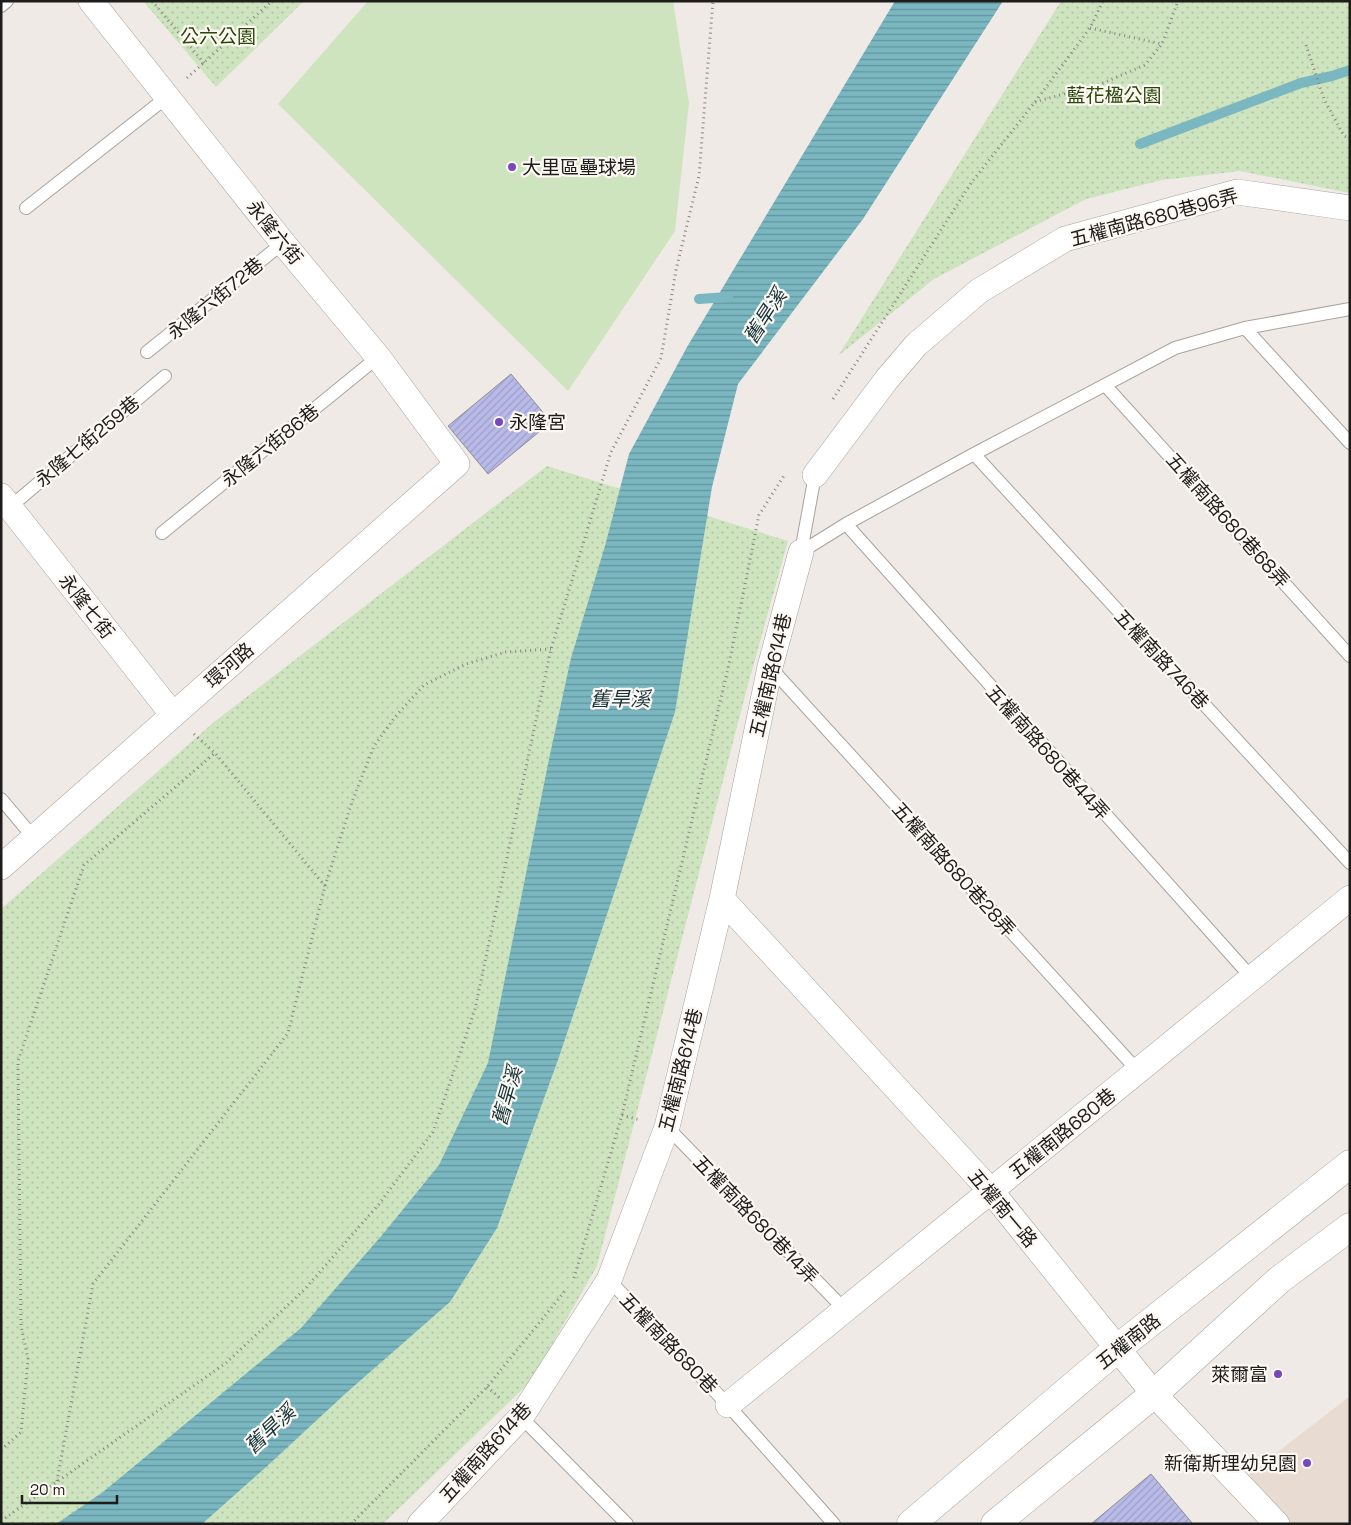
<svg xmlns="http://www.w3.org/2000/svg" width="1351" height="1525" viewBox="0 0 1351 1525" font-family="'Space Grotesk','Noto Sans TC',sans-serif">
  <defs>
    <pattern id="park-dots" width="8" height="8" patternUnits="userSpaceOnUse" patternTransform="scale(1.25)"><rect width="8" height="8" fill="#cee4bf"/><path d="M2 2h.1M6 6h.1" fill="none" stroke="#b0c3a4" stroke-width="1.8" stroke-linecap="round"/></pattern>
    <pattern id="water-rules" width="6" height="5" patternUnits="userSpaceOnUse" patternTransform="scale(1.25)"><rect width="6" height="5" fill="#7ab7c1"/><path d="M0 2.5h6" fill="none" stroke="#63949c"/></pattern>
    <pattern id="building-hatch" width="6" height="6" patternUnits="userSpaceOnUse" patternTransform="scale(1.25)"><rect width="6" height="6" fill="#b8bae8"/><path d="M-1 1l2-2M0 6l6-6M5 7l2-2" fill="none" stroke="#9e9fc6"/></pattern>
  </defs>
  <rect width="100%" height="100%" fill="#f0eae6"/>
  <!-- built -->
  <path fill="#e7dbd2" d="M 1350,1396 L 1350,1524 L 1286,1524 L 1243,1479 Z"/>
  <!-- grass -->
  <path fill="#cee4bf" d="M 368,1 L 673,1 L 689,103 L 675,231 L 568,391 L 278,104 Z"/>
  <!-- park -->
  <path fill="url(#park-dots)" d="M 143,1 L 304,1 L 216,87 Z
    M 1061,1 L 1350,1 L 1350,193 L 1240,171 L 1162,180 L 1086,199 L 934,279 L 838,356 Z
    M 547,466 L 788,541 L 746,692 L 597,1266 L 531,1381 L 383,1524 L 1,1524 L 1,909 L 214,722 Z"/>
  <!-- water -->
  <path fill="url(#water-rules)" d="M 895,1 L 1003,1 L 863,219 L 738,384 L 712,487 L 675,712 L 559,1057 L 497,1228 L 450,1302 L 345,1394 L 265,1468 L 202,1524 L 56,1524 L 103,1492 L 301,1328 L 383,1234 L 439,1165 L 488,1063 L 549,759 L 571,658 L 605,546 L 629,454 L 687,347 Z"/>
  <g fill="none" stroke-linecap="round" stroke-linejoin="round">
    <!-- stream -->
    <path stroke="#7ab7c1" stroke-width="10" d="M 1140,144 L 1301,83 L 1332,76 L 1350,70
      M 699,299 L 728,297"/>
  </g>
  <!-- building -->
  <path fill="url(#building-hatch)" stroke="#8d8d93" d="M 511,374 L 551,422 L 488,474 L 448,426 Z
    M 1151,1474 L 1193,1524 L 1091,1524 Z"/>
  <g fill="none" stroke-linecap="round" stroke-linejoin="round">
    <defs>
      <path id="lane" d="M 1,6 L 7,1
        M 26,208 L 167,97
        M 1245,328 L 1350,443
        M 147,352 L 283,243
        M 1105,385 L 1350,656
        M 974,454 L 1350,863
        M 10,507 L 165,376
        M 846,524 L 1252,978
        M 162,533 L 378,357
        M 801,552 L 846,524 L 974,454 L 1175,348 L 1245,328 L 1350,309
        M 801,552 L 815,475
        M 770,667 L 1138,1071
        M 1,799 L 34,838
        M 667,1127 L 845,1310
        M 609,1280 L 728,1405 L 834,1524
        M 521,1417 L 627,1524"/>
      <path id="street" d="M 815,475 L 887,379 L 916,345 L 979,291 L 1065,239 L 1237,192 L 1350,208
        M 1,496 L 173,715
        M 1,867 L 457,464 L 378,357 L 283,243 L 91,1
        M 722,899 L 991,1191 L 1154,1394 L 1277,1524
        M 728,1405 L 1350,898
        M 420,1524 L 521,1417 L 609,1280 L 667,1127 L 722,899 L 770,667 L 801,552"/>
      <path id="primary" d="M 911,1524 L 1118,1348 L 1350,1164
        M 995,1524 L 1154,1394 L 1279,1280 L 1350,1227"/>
    </defs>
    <!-- lane casing -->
    <use href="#lane" stroke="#a8a39f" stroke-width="14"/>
    <!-- street casing -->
    <use href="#street" stroke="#a8a39f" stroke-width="26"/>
    <!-- primary casing -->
    <use href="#primary" stroke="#a8a39f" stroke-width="29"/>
    <!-- path -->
    <path stroke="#888481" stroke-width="3" stroke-dasharray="1 4" stroke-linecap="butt" d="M 152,1 L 204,63
      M 1090,28 L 1162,44
      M 1306,45 L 1324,99 L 1344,136 L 1350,139
      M 187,78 L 272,1
      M 1035,102 L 1103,83 L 1145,65 L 1162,44 L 1178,1
      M 833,399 L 971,183 L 1035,102 L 1090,28 L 1103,1
      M 194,734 L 215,753 L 325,886
      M 622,1115 L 640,1120
      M 574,1278 L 622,1115 L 729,664 L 759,515 L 785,474
      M 487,1387 L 500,1398
      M 1,1450 L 21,1432 L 28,1359 L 21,1326 L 18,1061 L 84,865 L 215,753
      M 57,1481 L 93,1284 L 288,1033 L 325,886 L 352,802 L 374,746 L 395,717 L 424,685 L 466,664 L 506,652 L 551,649
      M 1,1521 L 226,1363 L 305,1289 L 379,1204 L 433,1132 L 475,1009 L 551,649 L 611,452 L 661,358 L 676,270 L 699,176 L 713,1
      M 351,1524 L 487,1387 L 565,1291"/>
    <!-- lane -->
    <use href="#lane" stroke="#fff" stroke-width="12"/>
    <!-- street -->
    <use href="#street" stroke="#fff" stroke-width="25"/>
    <!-- primary -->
    <use href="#primary" stroke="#fff" stroke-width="28"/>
  </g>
  <!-- markers -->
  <g fill="#7647be" stroke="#fdf8f3" stroke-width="2">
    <circle cx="512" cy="167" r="5"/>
    <circle cx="499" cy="422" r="5"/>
    <circle cx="1278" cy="1374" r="5"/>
    <circle cx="1307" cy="1463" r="5"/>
  </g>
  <g text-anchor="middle" stroke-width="4.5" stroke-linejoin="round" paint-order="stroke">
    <!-- park labels -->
    <g font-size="19" fill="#274607" stroke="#fdf8f3">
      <text x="218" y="43">公六公園</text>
      <text x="1114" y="102">藍花楹公園</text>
    </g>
    <!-- poi labels -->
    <g font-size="19" fill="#1f1d1b" stroke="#fdf8f3" text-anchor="start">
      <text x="522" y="174">大里區壘球場</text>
      <text x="509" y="429">永隆宮</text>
      <text x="1268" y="1381" text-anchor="end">萊爾富</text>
      <text x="1297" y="1470" text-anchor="end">新衛斯理幼兒園</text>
    </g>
    <!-- street labels -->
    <g font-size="19" fill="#1f1d1b" stroke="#fdf8f3">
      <text transform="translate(1154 217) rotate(-15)" y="7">五權南路680巷96弄</text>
      <text transform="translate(275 232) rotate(51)" y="7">永隆六街</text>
      <text transform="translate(215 298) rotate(-39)" y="7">永隆六街72巷</text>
      <text transform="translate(87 441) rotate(-40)" y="7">永隆七街259巷</text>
      <text transform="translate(270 445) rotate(-39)" y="7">永隆六街86巷</text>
      <text transform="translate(1228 520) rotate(48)" y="7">五權南路680巷68弄</text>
      <text transform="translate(87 606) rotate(52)" y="7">永隆七街</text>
      <text transform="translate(1162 659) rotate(47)" y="7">五權南路746巷</text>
      <text transform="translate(229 665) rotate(-41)" y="7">環河路</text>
      <text transform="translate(770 675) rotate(-77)" y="7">五權南路614巷</text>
      <text transform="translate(1048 752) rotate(48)" y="7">五權南路680巷44弄</text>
      <text transform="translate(954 869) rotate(48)" y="7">五權南路680巷28弄</text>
      <text transform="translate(680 1070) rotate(-76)" y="7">五權南路614巷</text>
      <text transform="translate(1062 1133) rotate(-39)" y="7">五權南路680巷</text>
      <text transform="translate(1003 1208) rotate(50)" y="7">五權南一路</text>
      <text transform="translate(756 1219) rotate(46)" y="7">五權南路680巷14弄</text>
      <text transform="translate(1128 1341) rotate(-39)" y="7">五權南路</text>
      <text transform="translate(669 1343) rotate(46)" y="7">五權南路680巷</text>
      <text transform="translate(485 1452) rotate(-48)" y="7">五權南路614巷</text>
    </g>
    <!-- water labels -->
    <g font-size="20" font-style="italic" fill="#143338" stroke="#fdf8f3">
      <text transform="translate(765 316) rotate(-57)" y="7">舊旱溪</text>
      <text x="620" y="706">舊旱溪</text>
      <text transform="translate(507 1096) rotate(-74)" y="7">舊旱溪</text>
      <text transform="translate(270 1429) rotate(-43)" y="7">舊旱溪</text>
    </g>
  </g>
  <!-- border -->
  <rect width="1351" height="1525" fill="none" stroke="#1f1d1b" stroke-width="5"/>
  <!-- scale -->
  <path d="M22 1495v8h95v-8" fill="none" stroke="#1f1d1b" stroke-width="2.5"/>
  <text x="30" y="1495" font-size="15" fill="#1f1d1b" stroke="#fdf8f3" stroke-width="4" paint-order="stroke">20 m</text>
</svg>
